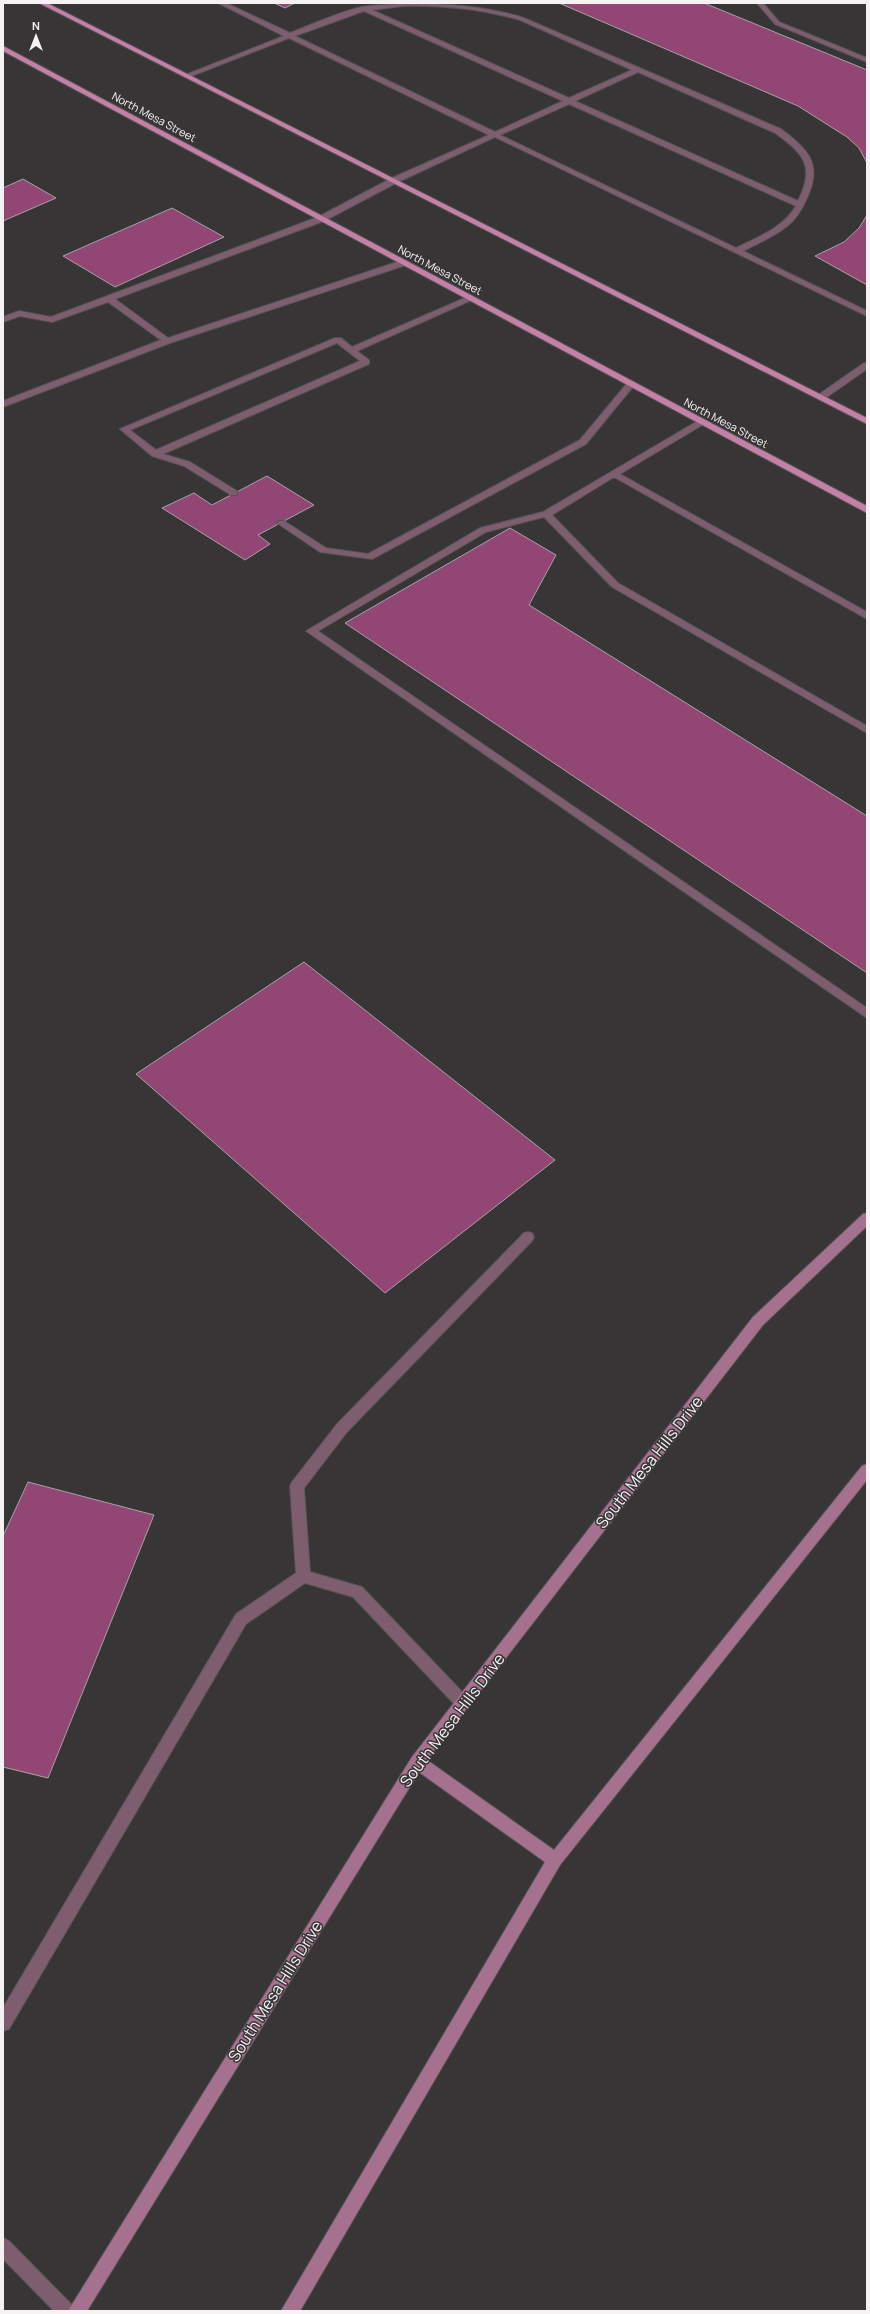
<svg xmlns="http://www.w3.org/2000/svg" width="870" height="2314" viewBox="0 0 870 2314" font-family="Manrope,sans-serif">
  <rect width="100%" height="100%" fill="#383536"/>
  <!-- building -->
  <path fill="#914673" stroke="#a7a3a5" d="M 274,3 L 295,3 L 285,8 Z
    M 559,3 L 704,3 L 867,70 L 867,163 L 859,148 L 847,137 L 798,106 Z
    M 23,179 L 56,198 L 3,221 L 3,188 Z
    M 172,208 L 224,237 L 115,287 L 63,256 Z
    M 867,215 L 867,285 L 815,256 L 844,242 L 859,228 Z
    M 267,476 L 314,505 L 258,535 L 270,544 L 245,560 L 162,508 L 194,493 L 212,505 Z
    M 510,528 L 556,555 L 529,605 L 867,816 L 867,973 L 345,623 Z
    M 304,962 L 555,1160 L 385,1293 L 136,1074 Z
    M 28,1482 L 154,1515 L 48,1778 L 3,1767 L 3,1536 Z"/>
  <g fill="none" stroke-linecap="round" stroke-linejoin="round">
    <defs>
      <path id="lane" d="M 218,3 L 226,3 L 290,33 C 313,24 337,13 361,7 C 411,0 476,3 524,18 L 781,129 C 808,149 823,164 807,198 C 802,209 796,220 786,227 C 773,237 757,244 743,251 L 867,311 L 867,316 L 495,137 L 398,182 L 324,221 L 115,299 L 168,338 L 400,261 L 406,261 L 406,265 L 170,343 L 3,407 L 3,401 L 161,340 L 108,302 L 52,322 L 20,316 L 3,322 L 3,317 L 19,311 L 51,317 L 318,217 L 392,178 L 489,135 L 289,38 L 189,77 L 185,77 L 185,75 L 284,36 ZM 403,6 C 443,5 481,9 520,20 L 632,70 L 569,98 L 372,10 ZM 364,11 L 563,101 L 495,132 L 295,36 ZM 638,72 L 775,133 C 805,154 815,167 798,201 L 575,101 ZM 569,104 L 796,206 C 783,228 758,237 736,248 L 500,135 Z
        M 757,3 L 763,3 L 779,22 L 867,58 L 867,62 L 775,24 Z
        M 467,297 L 474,299 L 357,351 L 369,360 L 369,364 L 163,454 L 190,462 L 237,491 L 237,495 L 231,495 L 184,466 L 152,456 L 120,429 L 335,338 L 341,338 L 352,347 ZM 337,343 L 360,361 L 156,450 L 130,430 Z
        M 864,363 L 867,363 L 867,369 L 824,399 L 818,399 L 818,395 Z
        M 628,382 L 635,384 L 586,444 L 372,559 L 320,552 L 277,523 L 278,521 L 284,521 L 326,548 L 368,554 L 580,440 Z
        M 701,419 L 705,422 L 704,424 L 620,474 L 867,612 L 867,619 L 614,477 L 552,515 L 618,583 L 867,726 L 867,733 L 612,587 L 544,517 L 486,532 L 318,631 L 867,1008 L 867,1018 L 306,631 L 480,528 L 543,512 Z
        M 528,1232 L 532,1233 L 534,1237 L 532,1241 L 347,1432 L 304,1488 L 310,1572 L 362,1587 L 468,1698 L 470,1703 L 468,1708 L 463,1710 L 458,1708 L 353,1597 L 305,1583 L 246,1624 L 9,2029 L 3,2031 L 3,2008 L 236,1614 L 296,1573 L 290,1486 L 292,1482 L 337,1424 L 524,1233 Z
        M 3,2238 L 9,2241 L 72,2305 L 75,2311 L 54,2311 L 3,2259 Z"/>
      <path id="secondary" d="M 867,1213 L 867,1226 L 763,1325 L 427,1760 L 554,1850 L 862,1466 L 867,1464 L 867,1480 L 560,1865 L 300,2311 L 281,2311 L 545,1862 L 419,1772 L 87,2311 L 68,2311 L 412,1757 L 753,1317 L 863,1214 Z"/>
      <path id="primary" d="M 39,3 L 47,3 L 867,418 L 867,424 Z
        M 3,46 L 867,506 L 867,513 L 3,51 Z"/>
    </defs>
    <!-- lane casing -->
    <use href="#lane" stroke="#565354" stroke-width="2"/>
    <!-- secondary casing -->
    <use href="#secondary" stroke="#565354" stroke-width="2"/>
    <!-- primary casing -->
    <use href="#primary" stroke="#565354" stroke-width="2"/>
    <!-- lane -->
    <use href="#lane" fill="#7e5d6f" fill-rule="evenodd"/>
    <!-- secondary -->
    <use href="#secondary" fill="#a6718e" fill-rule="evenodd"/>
    <!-- primary -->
    <use href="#primary" fill="#c480a6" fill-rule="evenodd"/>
  </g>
  <g text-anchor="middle" stroke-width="3" stroke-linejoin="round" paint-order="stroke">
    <!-- far-street labels -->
    <g font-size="11" fill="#f4f2f3" stroke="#383536">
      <text transform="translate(154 117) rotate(28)" y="4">North Mesa Street</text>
      <text transform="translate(440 270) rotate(28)" y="4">North Mesa Street</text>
      <text transform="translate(726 423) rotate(28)" y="4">North Mesa Street</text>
    </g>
    <!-- near-street labels -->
    <g font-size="16" fill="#f4f2f3" stroke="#383536">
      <text transform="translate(649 1462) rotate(-52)" y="6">South Mesa Hills Drive</text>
      <text transform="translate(452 1720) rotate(-53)" y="6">South Mesa Hills Drive</text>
      <text transform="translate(275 1991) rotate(-58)" y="6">South Mesa Hills Drive</text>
    </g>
  </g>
  <!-- border -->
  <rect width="870" height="2314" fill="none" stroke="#f4f2f3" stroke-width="8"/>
  <!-- north arrow -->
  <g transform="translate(36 36)" stroke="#383536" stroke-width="3" paint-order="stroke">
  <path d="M0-3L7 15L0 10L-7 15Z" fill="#f4f2f3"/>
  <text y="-6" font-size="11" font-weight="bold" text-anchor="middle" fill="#f4f2f3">N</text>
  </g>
</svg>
